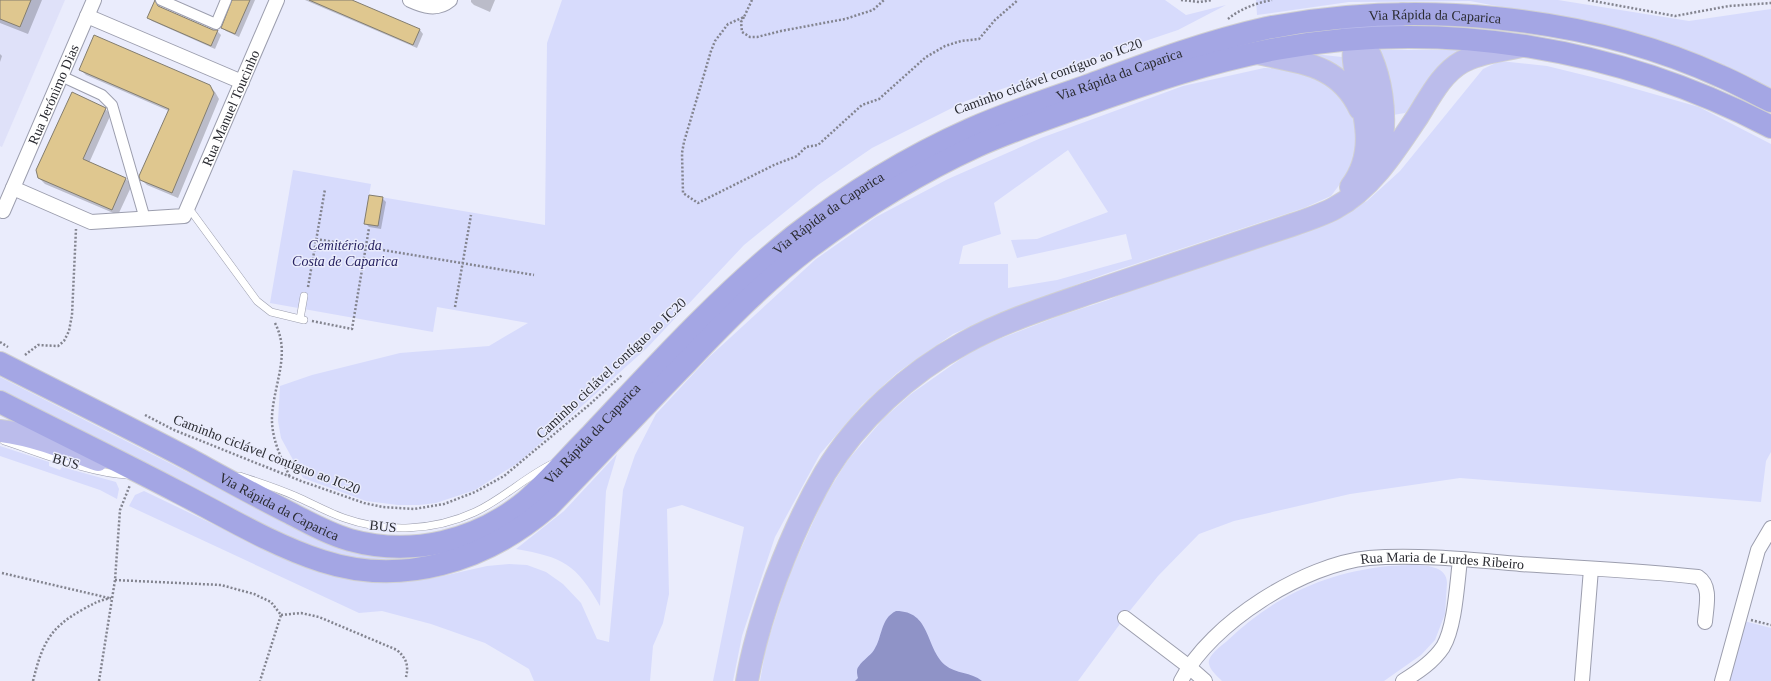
<svg xmlns="http://www.w3.org/2000/svg" width="1771" height="681" viewBox="0 0 1771 681" font-family="'Times New Roman',serif">
  <rect width="100%" height="100%" fill="#eaecfc"/>
  <!-- built -->
  <path fill="#dfe1f9" d="M 0,0 L 65,0 L 2,147 L 0,146 Z"/>
  <!-- green -->
  <path fill="#d7dbfc" fill-rule="evenodd" d="M 562,0 L 1165,0 L 1186,15 L 1226,5 L 1178,30 L 966,101 L 872,148 L 818,185 L 744,245 L 647,348 L 518,463 L 475,490 L 436,503 L 419,505 L 398,505 L 366,501 L 303,478 L 281,438 L 278,421 L 280,386 L 312,375 L 400,353 L 489,346 L 528,323 L 437,307 L 433,332 L 270,303 L 293,170 L 371,184 L 369,195 L 545,225 L 547,43 Z
    M 1256,0 L 1558,0 L 1689,21 L 1771,9 L 1771,88 L 1711,59 L 1604,26 L 1470,1 L 1349,2 L 1257,15 Z
    M 1380,50 L 1470,50 L 1405,113 L 1393,115 Z
    M 1314,54 L 1342,57 L 1349,79 Z
    M 1500,61 L 1547,66 L 1608,81 L 1699,107 L 1771,144 L 1771,452 L 1766,461 L 1761,502 L 1460,478 L 1350,494 L 1234,521 L 1199,534 L 1158,576 L 1128,613 L 1078,681 L 760,681 L 766,647 L 789,575 L 824,498 L 847,461 L 884,418 L 911,394 L 972,351 L 999,339 L 1059,316 L 1108,300 L 1172,273 L 1332,219 L 1367,201 L 1400,171 L 1483,69 Z
    M 1264,68 L 1293,69 L 1325,79 L 1346,99 L 1358,122 L 1361,146 L 1352,168 L 1331,196 L 1304,208 L 1105,274 L 1009,310 L 953,334 L 897,373 L 862,405 L 820,454 L 775,537 L 742,636 L 733,681 L 713,681 L 744,527 L 682,505 L 667,509 L 669,594 L 663,623 L 653,646 L 650,681 L 534,681 L 529,669 L 485,643 L 431,624 L 382,611 L 359,613 L 129,506 L 135,495 L 144,491 L 294,563 L 354,581 L 393,583 L 434,578 L 487,566 L 509,564 L 527,565 L 546,572 L 563,584 L 581,603 L 597,639 L 609,642 L 623,490 L 635,455 L 656,414 L 708,358 L 816,259 L 876,217 L 948,179 L 1041,138 L 1183,86 ZM 1068,150 L 1108,212 L 1037,239 L 1011,240 L 1017,258 L 1126,234 L 1132,259 L 1057,280 L 1008,288 L 1008,264 L 959,264 L 963,246 L 1001,234 L 994,203 Z
    M 0,377 L 305,532 L 428,554 L 435,558 L 365,562 L 310,548 L 0,394 Z
    M 0,446 L 49,462 L 49,466 L 60,470 L 62,467 L 116,482 L 119,489 L 117,499 L 100,490 L 0,456 Z
    M 617,454 L 606,491 L 600,606 C 576,564 563,557 516,549 L 564,511 Z
    M 1388,566 C 1404,566 1447,559 1447,583 L 1445,614 L 1435,640 L 1421,655 L 1384,681 L 1222,681 C 1218,677 1210,670 1209,664 C 1207,656 1221,646 1227,641 C 1273,597 1324,573 1388,566 Z
    M 1744,621 L 1771,628 L 1771,681 L 1729,681 Z"/>
  <!-- water -->
  <path fill="#8f93c7" d="M 896,611 C 931,611 925,647 945,665 C 956,674 971,672 982,681 L 855,681 L 858,678 C 857,674 856,669 859,666 C 863,660 870,656 874,650 C 883,636 880,619 896,611 Z"/>
  <!-- shadow -->
  <path fill="#0003" d="M 0,0 L 42,0 L 28,34 L 0,23 Z
    M 233,0 L 255,0 L 239,37 L 226,31 L 222,27 Z
    M 305,0 L 350,0 L 420,30 L 423,34 L 417,48 Z
    M 471,0 L 495,0 L 490,12 L 474,5 L 471,2 Z
    M 155,1 L 159,7 L 213,31 L 217,31 L 221,35 L 215,49 L 152,21 L 148,17 Z
    M 0,54 L 2,56 L 0,62 Z
    M 80,69 L 209,86 L 215,92 L 219,99 L 178,198 L 147,185 L 141,179 L 169,111 L 86,75 Z
    M 105,109 L 111,114 L 89,163 L 126,179 L 132,185 L 118,215 L 45,184 L 39,178 Z
    M 382,198 L 386,202 L 381,229 L 369,227 L 365,223 Z"/>
  <!-- building -->
  <path fill="#dfc78f" stroke="#837d6f" d="M 0,0 L 31,0 L 20,27 L 0,19 Z
    M 155,0 L 158,6 L 213,30 L 218,30 L 211,46 L 147,18 Z
    M 232,0 L 250,0 L 235,34 L 221,28 Z
    M 309,0 L 352,0 L 420,29 L 413,45 Z
    M 94,35 L 210,85 L 214,93 L 172,193 L 140,180 L 139,176 L 169,109 L 79,70 Z
    M 72,92 L 106,108 L 83,159 L 126,178 L 112,210 L 38,178 L 36,170 Z
    M 369,195 L 383,197 L 378,226 L 364,224 Z"/>
  <g fill="none" stroke-linecap="round" stroke-linejoin="round">
    <defs>
      <path id="service" d="M 188,207 L 257,301 L 271,312 L 304,320
        M 300,319 L 304,296
        M 4,441 C 41,453 91,474 129,475
        M 240,476 C 258,482 277,488 295,496 C 311,503 327,512 344,518 C 386,533 434,531 475,512 C 503,499 525,477 552,464"/>
      <path id="pedestrian" d="M 161,0 L 216,24 L 226,0
        M 61,76 L 102,95 L 112,105 L 145,219"/>
      <g id="minor">
        <path d="M 410,0 C 423,6 437,11 450,0"/>
        <path d="M 87,16 L 242,82"/>
        <path id="s1" d="M 13,188 L 91,222 L 184,216 L 277,0"/>
        <path id="s2" d="M 3,211 L 94,0"/>
        <path d="M 1125,618 L 1188,666 L 1205,681"/>
        <path id="s3" d="M 1181,681 C 1210,623 1305,564 1369,558 C 1416,554 1473,560 1520,564 C 1579,568 1639,570 1698,577 C 1712,586 1706,607 1705,622"/>
        <path d="M 1403,681 C 1418,672 1433,662 1443,647 C 1455,627 1457,584 1460,560"/>
        <path d="M 1582,681 L 1591,569"/>
        <path d="M 1722,681 L 1758,550 L 1771,528"/>
      </g>
      <path id="primary" d="M 1352,29 C 1383,58 1392,130 1374,167
        M 1258,53 C 1301,63 1339,64 1360,109
        M 1351,187 C 1377,153 1365,116 1357,79 C 1355,66 1350,51 1358,40 C 1369,26 1388,21 1403,14
        M 0,431 C 34,435 66,448 98,460
        M 747,681 C 753,646 764,611 776,578 C 790,541 805,507 825,473 C 857,420 909,373 964,343 C 1004,321 1048,307 1092,292 C 1159,269 1226,247 1292,225 C 1307,220 1322,215 1335,208 C 1371,189 1396,149 1418,116 C 1430,97 1442,73 1462,62 C 1480,52 1501,51 1521,46"/>
      <g id="trunk">
        <path id="s4" d="M 0,363 C 63,395 126,426 189,459 C 222,477 256,496 290,513 C 309,523 329,534 350,540 C 412,557 477,541 526,501 C 549,481 569,457 591,435 C 656,366 720,295 794,236 C 848,194 908,157 971,129 C 1007,113 1046,100 1084,87 C 1144,65 1204,42 1267,28 C 1413,0 1584,14 1720,76 C 1737,83 1754,93 1771,101"/>
        <path d="M 0,402 C 59,432 119,461 178,492 C 225,516 272,545 322,561 C 402,587 485,561 547,508 C 594,460 640,410 687,362 C 726,321 765,281 810,247 C 862,208 918,173 977,146 C 1013,130 1051,117 1088,104 C 1150,82 1212,61 1276,49 C 1445,18 1619,48 1771,127"/>
      </g>
    </defs>
    <!-- service casing -->
    <use href="#service" stroke="#9c9eae" stroke-width="8"/>
    <!-- pedestrian casing -->
    <use href="#pedestrian" stroke="#9c9eae" stroke-width="12"/>
    <!-- minor casing -->
    <use href="#minor" stroke="#9c9eae" stroke-width="16"/>
    <!-- primary casing -->
    <use href="#primary" stroke="#d0d0d2" stroke-width="24"/>
    <!-- trunk casing -->
    <use href="#trunk" stroke="#d0d0d2" stroke-width="24"/>
    <!-- path -->
    <path stroke="#83848f" stroke-width="2.5" stroke-dasharray="2 2" stroke-linecap="butt" d="M 752,0 L 744,17 L 728,24 L 715,41 L 711,51 L 684,142 L 682,153 L 683,193 L 698,203 L 774,165 L 797,156 L 806,147 L 818,145 L 862,105 L 879,99 L 926,57 L 945,46 L 961,41 L 979,39 L 995,20 L 1018,0
      M 1181,0 L 1200,2 L 1212,0
      M 1588,0 L 1675,16 L 1729,6 L 1771,3
      M 744,17 L 741,22 L 742,32 L 750,37 L 757,37 L 781,31 L 845,19 L 873,10 L 884,0
      M 1228,19 C 1240,9 1256,3 1272,0
      M 316,239 L 534,275
      M 308,287 L 325,189
      M 455,307 L 471,215
      M 312,321 L 352,329 L 369,228
      M 275,323 C 291,354 274,383 272,416 C 271,438 281,458 290,477
      M 0,342 L 8,347
      M 25,355 L 38,345 L 58,346 L 64,341 L 69,331 L 72,315 L 76,229
      M 145,415 L 174,430 L 301,481 L 364,503 L 383,507 L 414,509 L 444,504 L 475,492 L 504,476 L 589,405 L 622,375
      M 2,573 L 109,598
      M 115,580 L 221,585 L 254,594 L 271,602 L 281,615 L 260,681
      M 281,615 L 301,613 L 319,617 L 397,650 C 406,658 409,665 406,677
      M 1751,620 L 1771,625
      M 33,681 C 42,645 49,628 82,610 C 92,604 100,600 111,598
      M 99,681 L 115,580 L 120,510 L 130,485"/>
    <!-- service -->
    <use href="#service" stroke="#fff" stroke-width="7"/>
    <!-- pedestrian -->
    <use href="#pedestrian" stroke="#fff" stroke-width="10"/>
    <!-- minor -->
    <use href="#minor" stroke="#fff" stroke-width="14"/>
    <!-- primary -->
    <use href="#primary" stroke="#bbbceb" stroke-width="22"/>
    <!-- trunk -->
    <use href="#trunk" stroke="#a4a6e4" stroke-width="22"/>
  </g>
  <g text-anchor="middle" stroke-width="3" stroke-linejoin="round" paint-order="stroke">
    <!-- street labels -->
    <g font-size="14" fill="#2a2b31" stroke="#eaecfc">
      <text dy="5" stroke="none"><textPath href="#s4" startOffset="1646">Via Rápida da Caparica</textPath></text>
      <text dy="5" stroke="none"><textPath href="#s4" startOffset="1322">Via Rápida da Caparica</textPath></text>
      <text transform="translate(1048 76) rotate(-20)" y="5">Caminho ciclável contíguo ao IC20</text>
      <text dy="5" stroke="none"><textPath href="#s2" startOffset="127">Rua Jerónimo Dias</textPath></text>
      <text dy="5" stroke="none"><textPath href="#s1" startOffset="296">Rua Manuel Toucinho</textPath></text>
      <text dy="5" stroke="none"><textPath href="#s4" startOffset="998">Via Rápida da Caparica</textPath></text>
      <text transform="translate(611 368) rotate(-43)" y="5">Caminho ciclável contíguo ao IC20</text>
      <text dy="5" stroke="none"><textPath href="#s4" startOffset="674">Via Rápida da Caparica</textPath></text>
      <text transform="translate(267 454) rotate(21)" y="5">Caminho ciclável contíguo ao IC20</text>
      <text transform="translate(66 461) rotate(16)" y="5">BUS</text>
      <text dy="5" stroke="none"><textPath href="#s4" startOffset="314">Via Rápida da Caparica</textPath></text>
      <text transform="translate(383 526) rotate(6)" y="5">BUS</text>
      <text dy="5" stroke="none"><textPath href="#s3" startOffset="305">Rua Maria de Lurdes Ribeiro</textPath></text>
    </g>
    <!-- park labels -->
    <g font-size="14" font-style="italic" fill="#272261" stroke="#eaecfc">
      <text x="345" y="250">Cemitério da<tspan x="345" dy="16">Costa de Caparica</tspan></text>
    </g>
  </g>
</svg>
